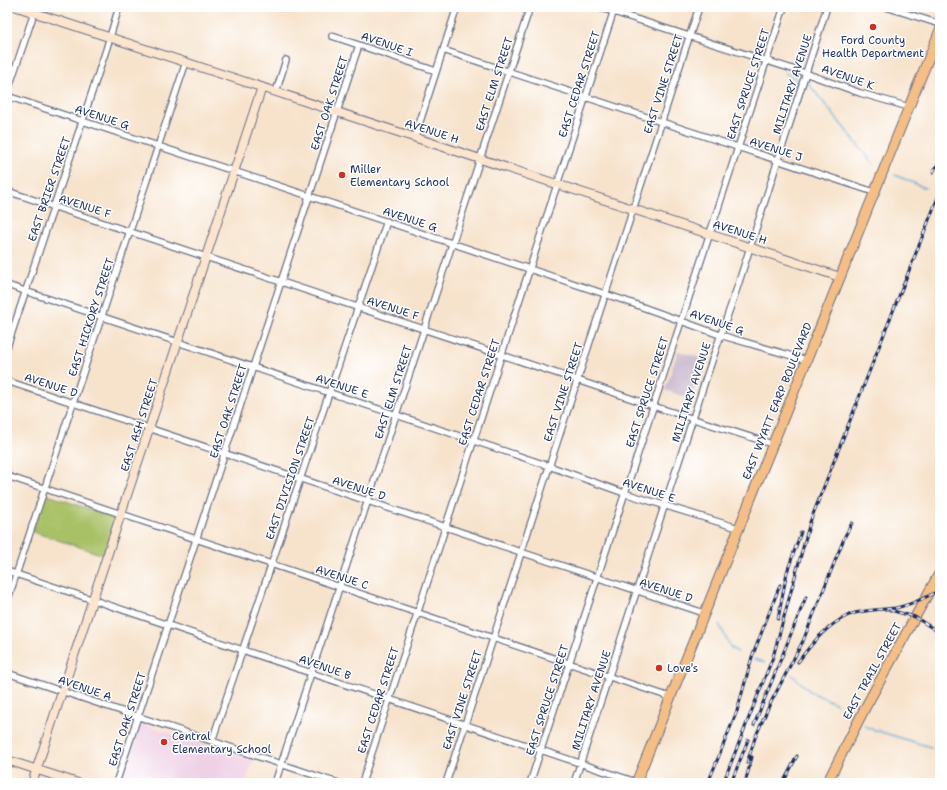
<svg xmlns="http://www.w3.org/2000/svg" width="947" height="790" viewBox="0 0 947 790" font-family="'Shantell Sans',sans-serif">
  <rect width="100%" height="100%" fill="#fff"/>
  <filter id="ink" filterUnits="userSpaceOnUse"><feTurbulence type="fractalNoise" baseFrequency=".025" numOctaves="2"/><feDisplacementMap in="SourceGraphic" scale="8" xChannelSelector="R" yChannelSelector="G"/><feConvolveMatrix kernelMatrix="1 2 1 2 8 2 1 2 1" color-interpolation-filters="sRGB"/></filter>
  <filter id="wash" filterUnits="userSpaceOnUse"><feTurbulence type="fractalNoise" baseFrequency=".012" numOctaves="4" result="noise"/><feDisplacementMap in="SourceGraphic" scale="16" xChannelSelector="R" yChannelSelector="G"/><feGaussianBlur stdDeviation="0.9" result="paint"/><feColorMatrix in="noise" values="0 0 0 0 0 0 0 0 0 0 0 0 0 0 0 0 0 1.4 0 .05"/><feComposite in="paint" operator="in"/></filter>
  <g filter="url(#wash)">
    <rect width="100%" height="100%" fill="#f7e3cc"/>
    <!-- built -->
    <path fill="#efd0e6" d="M 139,723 L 253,760 L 245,783 L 119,783 Z"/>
    <!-- industrial -->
    <path fill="#cdbed2" d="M 678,351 L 704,359 L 691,399 L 665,390 Z"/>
    <!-- green -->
    <path fill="#a9c166" stroke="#627862" d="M 45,494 L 116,518 L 104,555 L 33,532 Z"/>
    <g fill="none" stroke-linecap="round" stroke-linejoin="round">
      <!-- stream -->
      <path stroke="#5da9d6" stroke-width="1.5" d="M 785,73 L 797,79
        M 808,83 L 874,165
        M 895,175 L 925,188
        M 719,624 L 731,648 L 738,652
        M 754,659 L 764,662
        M 792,675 L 811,692 L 837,704
        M 843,708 L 851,715
        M 864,725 L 868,728 L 940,750"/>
    </g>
  </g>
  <g filter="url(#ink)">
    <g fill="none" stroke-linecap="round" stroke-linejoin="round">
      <defs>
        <path id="street" d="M 598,7 L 805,73 L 860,93 L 909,107
          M 886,7 L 940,24
          M 332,36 L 436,71
          M 443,50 L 874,192
          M 276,92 L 286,60
          M 7,93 L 36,7
          M 7,96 L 623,300 L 720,335 L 806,360
          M 415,137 L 457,7
          M 7,191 L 577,380 L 653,406 L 772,444
          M 7,285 L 549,466 L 624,493 L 738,528
          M 7,347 L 106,50 L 119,7
          M 7,381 L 704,613
          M 7,476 L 670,697
          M 7,571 L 636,782
          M 7,602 L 186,62
          M 7,673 L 338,783
          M 212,741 L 387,221
          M 116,783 L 359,45
          M 275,783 L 530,7
          M 362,783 L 615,7
          M 446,783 L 699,7
          M 530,783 L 784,7
          M 574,783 L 706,378 L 737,288 L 827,7"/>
        <path id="secondary" d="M 17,7 L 840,277
          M 7,760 L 78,783
          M 32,783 L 262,87"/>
        <path id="primary" d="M 636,783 L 940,30
          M 827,783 L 865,708 L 940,572"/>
      </defs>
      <!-- street casing -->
      <use href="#street" stroke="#686e84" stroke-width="8"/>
      <!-- secondary casing -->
      <use href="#secondary" stroke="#686e84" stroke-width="10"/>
      <!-- primary casing -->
      <use href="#primary" stroke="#686e84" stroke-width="11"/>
      <!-- street -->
      <use href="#street" stroke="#fff" stroke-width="5.5"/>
      <!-- secondary -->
      <use href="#secondary" stroke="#fbe5cf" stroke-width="8"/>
      <!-- primary -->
      <use href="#primary" stroke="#f5be86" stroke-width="9"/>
      <defs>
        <path id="rail" d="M 933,172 L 940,161
          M 890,610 L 915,617 L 940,633
          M 778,619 L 787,572 L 801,532
          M 798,662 C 812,643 827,625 849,615 C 864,609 880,610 895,608 C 911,605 925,598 940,590
          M 754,725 L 806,597
          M 747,763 L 755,738 L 769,706 L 803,641 L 845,536 L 852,523
          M 708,783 L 737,711 L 752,657 L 780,585
          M 723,783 L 773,657 L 810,522 L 940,192
          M 731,783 L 748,740
          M 745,783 L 752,757
          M 783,783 L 797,756"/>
      </defs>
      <!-- rail casing -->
      <use href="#rail" stroke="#1b2f5e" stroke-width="3"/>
      <!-- rail -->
      <use href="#rail" stroke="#fff" stroke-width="1.5" stroke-dasharray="4.5" stroke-linecap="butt"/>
    </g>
  </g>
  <!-- markers -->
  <g fill="#c8321e" stroke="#fff" stroke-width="1.5">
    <circle cx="873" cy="27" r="4"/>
    <circle cx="342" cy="175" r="4"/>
    <circle cx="659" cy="668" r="4"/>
    <circle cx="164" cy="742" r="4"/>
  </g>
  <g text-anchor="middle" stroke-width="3" stroke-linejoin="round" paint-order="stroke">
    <!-- poi labels -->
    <g font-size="11" fill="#1b2f5e" stroke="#fff" text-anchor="start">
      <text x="873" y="44" text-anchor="middle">Ford County<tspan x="873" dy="13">Health Department</tspan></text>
      <text x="350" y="173">Miller<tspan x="350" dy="13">Elementary School</tspan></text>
      <text x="667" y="672">Love's</text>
      <text x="172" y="740">Central<tspan x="172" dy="13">Elementary School</tspan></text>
    </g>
    <!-- street labels -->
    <g font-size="11" fill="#1b2f5e" stroke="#fff">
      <text transform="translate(387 44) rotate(19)" y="4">AVENUE I</text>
      <text transform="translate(848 77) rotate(19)" y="4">AVENUE K</text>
      <text transform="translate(494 84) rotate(-72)" y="4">EAST ELM STREET</text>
      <text transform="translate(579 84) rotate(-72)" y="4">EAST CEDAR STREET</text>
      <text transform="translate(663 84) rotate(-72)" y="4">EAST VINE STREET</text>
      <text transform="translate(748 84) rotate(-72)" y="4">EAST SPRUCE STREET</text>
      <text transform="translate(792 84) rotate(-72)" y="4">MILITARY AVENUE</text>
      <text transform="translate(329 103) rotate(-72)" y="4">EAST OAK STREET</text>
      <text transform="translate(102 117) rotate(18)" y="4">AVENUE G</text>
      <text transform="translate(432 131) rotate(18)" y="4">AVENUE H</text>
      <text transform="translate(776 149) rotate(18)" y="4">AVENUE J</text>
      <text transform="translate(49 189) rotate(-71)" y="4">EAST BRIER STREET</text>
      <text transform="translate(85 206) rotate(18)" y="4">AVENUE F</text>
      <text transform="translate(410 219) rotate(18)" y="4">AVENUE G</text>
      <text transform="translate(740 232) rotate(18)" y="4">AVENUE H</text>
      <text transform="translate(393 308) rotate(18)" y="4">AVENUE F</text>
      <text transform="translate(91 317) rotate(-72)" y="4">EAST HICKORY STREET</text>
      <text transform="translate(717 322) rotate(19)" y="4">AVENUE G</text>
      <text transform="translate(51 385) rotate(18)" y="4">AVENUE D</text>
      <text transform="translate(342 386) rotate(18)" y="4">AVENUE E</text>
      <text transform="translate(393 392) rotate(-72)" y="4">EAST ELM STREET</text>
      <text transform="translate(479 392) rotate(-72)" y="4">EAST CEDAR STREET</text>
      <text transform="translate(563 392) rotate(-72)" y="4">EAST VINE STREET</text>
      <text transform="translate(647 392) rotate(-72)" y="4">EAST SPRUCE STREET</text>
      <text transform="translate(691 392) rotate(-72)" y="4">MILITARY AVENUE</text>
      <text transform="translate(777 401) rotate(-68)" y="4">EAST WYATT EARP BOULEVARD</text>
      <text transform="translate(228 411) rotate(-72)" y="4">EAST OAK STREET</text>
      <text transform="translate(139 425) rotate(-72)" y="4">EAST ASH STREET</text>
      <text transform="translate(290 478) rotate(-71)" y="4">EAST DIVISION STREET</text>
      <text transform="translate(359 488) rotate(18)" y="4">AVENUE D</text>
      <text transform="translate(649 490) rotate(18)" y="4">AVENUE E</text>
      <text transform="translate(342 577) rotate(18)" y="4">AVENUE C</text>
      <text transform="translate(666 590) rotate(18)" y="4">AVENUE D</text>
      <text transform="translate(325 667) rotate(19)" y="4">AVENUE B</text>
      <text transform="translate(872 671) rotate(-61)" y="4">EAST TRAIL STREET</text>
      <text transform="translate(85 688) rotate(19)" y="4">AVENUE A</text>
      <text transform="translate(378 700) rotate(-72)" y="4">EAST CEDAR STREET</text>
      <text transform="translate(462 700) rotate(-72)" y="4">EAST VINE STREET</text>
      <text transform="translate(547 700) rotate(-72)" y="4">EAST SPRUCE STREET</text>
      <text transform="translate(591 700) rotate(-72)" y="4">MILITARY AVENUE</text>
      <text transform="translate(127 719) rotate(-72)" y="4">EAST OAK STREET</text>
    </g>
  </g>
  <!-- margin -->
  <rect width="947" height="790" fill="none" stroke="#fff" stroke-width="24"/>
</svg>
